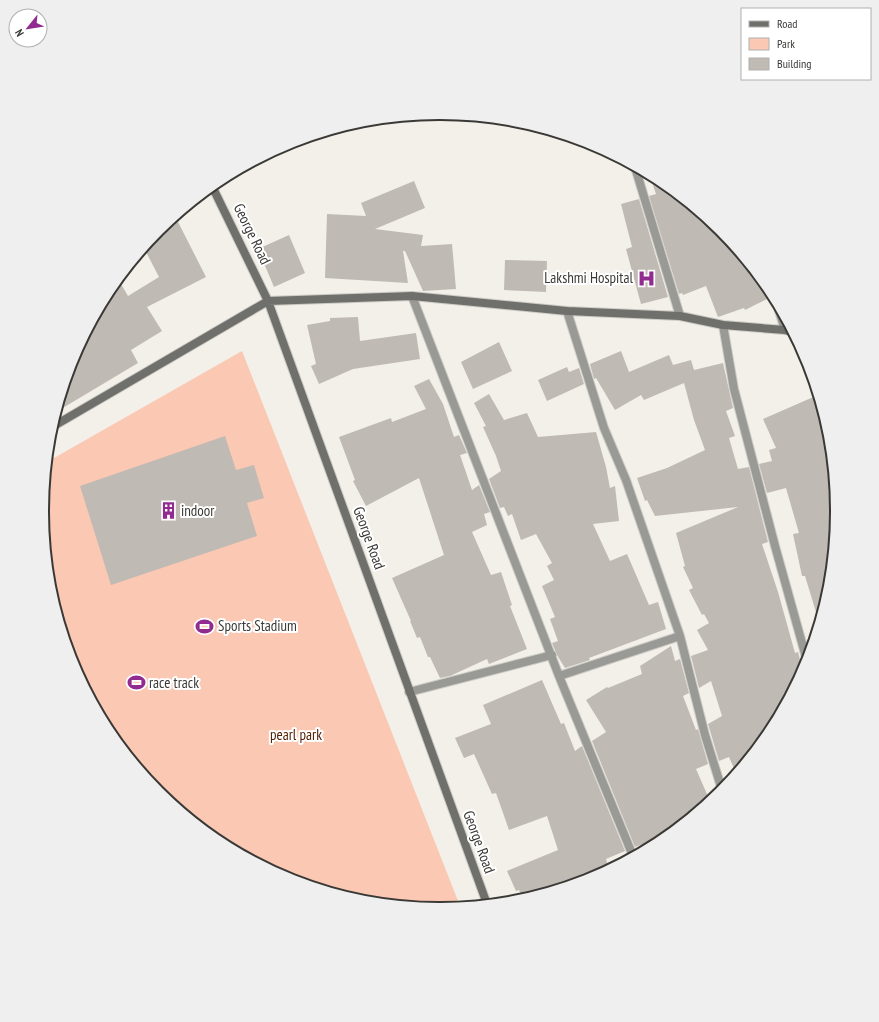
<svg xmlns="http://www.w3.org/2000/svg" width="879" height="1022" viewBox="0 0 879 1022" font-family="'PT Sans Narrow',sans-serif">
  <rect width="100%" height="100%" fill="#f2f0e8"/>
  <!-- green -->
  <path fill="#fac8b3" d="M 242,351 L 460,906 L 439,908 L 362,901 L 287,878 L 218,841 L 158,792 L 109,732 L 72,663 L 50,588 L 42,511 L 47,462 Z"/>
  <!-- building -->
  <path fill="#c0bab4" d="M 649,174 L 661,181 L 721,230 L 762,280 L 758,283 L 767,299 L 745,310 L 744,308 L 718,317 L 706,286 L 683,295 L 682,293 L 679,294 L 649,196 L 656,194 Z
    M 414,181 L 425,208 L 375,229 L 423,235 L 421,246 L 452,244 L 456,289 L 423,291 L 405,251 L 403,251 L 408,283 L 325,278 L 327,214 L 366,216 L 361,203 Z
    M 639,199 L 668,297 L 641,304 L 626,249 L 632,247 L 621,204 Z
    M 175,216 L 206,277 L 147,307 L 162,331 L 131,350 L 138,363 L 56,412 L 72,359 L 109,290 L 118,279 L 128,296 L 159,277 L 144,248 L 159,230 Z
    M 289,235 L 305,273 L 274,287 L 258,249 Z
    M 505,260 L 547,261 L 546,292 L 504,290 Z
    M 358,317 L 360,341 L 416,333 L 420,359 L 353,369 L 319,384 L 311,366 L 316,364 L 307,325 L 330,321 L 330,318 Z
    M 499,342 L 512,371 L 473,389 L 461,362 Z
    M 621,351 L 629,372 L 669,355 L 673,365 L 691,360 L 694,370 L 723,363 L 733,408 L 726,411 L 735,436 L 729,438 L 738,469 L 749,467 L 768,542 L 762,544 L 778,592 L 795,653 L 798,652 L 803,671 L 770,732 L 736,773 L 729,757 L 719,761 L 708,724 L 722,716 L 711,681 L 699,688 L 691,656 L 708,650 L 697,630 L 709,623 L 704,614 L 702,615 L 689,590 L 693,588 L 683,567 L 685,566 L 676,533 L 738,507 L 655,516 L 647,500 L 645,501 L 637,478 L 667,468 L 705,450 L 694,420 L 684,383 L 644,400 L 641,395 L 615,410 L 596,378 L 594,379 L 590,364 Z
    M 567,367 L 569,372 L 579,368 L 584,384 L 547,401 L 538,380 Z
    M 429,379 L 443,404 L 454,437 L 459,435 L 467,453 L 460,455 L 472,490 L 479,485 L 490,512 L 484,514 L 487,525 L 472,532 L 491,575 L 501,572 L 512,605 L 510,606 L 527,649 L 489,664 L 487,659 L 450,676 L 440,678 L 430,657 L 428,657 L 420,637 L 417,638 L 410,621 L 411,621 L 392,578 L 444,555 L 419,478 L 366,506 L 353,481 L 355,480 L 339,437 L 391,418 L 392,422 L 426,409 L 414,386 Z
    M 489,394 L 504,420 L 527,413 L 538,437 L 596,432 L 606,467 L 610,488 L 615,486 L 619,521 L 593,524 L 610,561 L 627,554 L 649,605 L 658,602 L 666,629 L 589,658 L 590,660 L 565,668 L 557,655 L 552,643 L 558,641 L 550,619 L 555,617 L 542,586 L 554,580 L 547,566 L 552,563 L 536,534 L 521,540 L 512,514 L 508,516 L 504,507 L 500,508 L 489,479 L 501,471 L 496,456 L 483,427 L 486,426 L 474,403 Z
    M 818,395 L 829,434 L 837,511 L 829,589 L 819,622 L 805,576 L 802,576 L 793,534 L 799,533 L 786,488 L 767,493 L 759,464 L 772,461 L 769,450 L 776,448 L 763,419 Z
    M 225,436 L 236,470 L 254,465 L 264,498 L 247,503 L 257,536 L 111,585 L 80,486 Z
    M 671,646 L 675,661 L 680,659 L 689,693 L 683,696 L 696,730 L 698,729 L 708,764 L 696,769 L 710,801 L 670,834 L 635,847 L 592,741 L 606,732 L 586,700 L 607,687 L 608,688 L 642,674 L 640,666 Z
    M 542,680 L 561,724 L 564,723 L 575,751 L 582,746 L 625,851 L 606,859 L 609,869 L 591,878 L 523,899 L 519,890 L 516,891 L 507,871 L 558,850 L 547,816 L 509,830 L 496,793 L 492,794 L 474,754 L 464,758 L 455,738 L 491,724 L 483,705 Z"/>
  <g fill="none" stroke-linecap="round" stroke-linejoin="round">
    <defs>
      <path id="street" d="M 635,167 L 680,316
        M 412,296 L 559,676 L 633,856
        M 776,301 L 785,330
        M 567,311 L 604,428 L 626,480 L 680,636 L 705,735 L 722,790
        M 723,325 L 734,389 L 775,546 L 807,661
        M 559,676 L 680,636
        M 409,692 L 552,655"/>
      <path id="secondary" d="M 212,186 L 268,301 L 487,904
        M 52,427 L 268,301 L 412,296 L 567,311 L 680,316 L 723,325 L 785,330 L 793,332"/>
    </defs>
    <!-- street casing -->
    <use href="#street" stroke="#cdcbc4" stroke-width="10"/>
    <!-- secondary casing -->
    <use href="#secondary" stroke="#cdcbc4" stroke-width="10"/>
    <!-- street -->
    <use href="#street" stroke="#999a96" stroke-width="8"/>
    <!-- secondary -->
    <use href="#secondary" stroke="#6f706c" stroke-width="8"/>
  </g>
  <!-- icons -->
  <defs>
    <symbol id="hospital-bare" viewBox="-9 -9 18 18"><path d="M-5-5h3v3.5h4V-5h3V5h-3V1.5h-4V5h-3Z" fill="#912b90" stroke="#fff" stroke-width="2.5" paint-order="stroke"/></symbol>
    <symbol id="building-bare" viewBox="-9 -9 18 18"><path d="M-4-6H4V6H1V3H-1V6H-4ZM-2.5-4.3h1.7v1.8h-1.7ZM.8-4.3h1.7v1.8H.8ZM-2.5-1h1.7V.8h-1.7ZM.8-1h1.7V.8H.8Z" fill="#912b90" stroke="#fff" stroke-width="2.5" paint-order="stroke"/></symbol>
    <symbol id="stadium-bare" viewBox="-9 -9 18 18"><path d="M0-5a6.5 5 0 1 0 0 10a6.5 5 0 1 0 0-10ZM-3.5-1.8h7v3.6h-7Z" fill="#912b90" stroke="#fff" stroke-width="2.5" paint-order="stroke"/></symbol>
  </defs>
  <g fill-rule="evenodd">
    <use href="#hospital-bare" x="634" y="266" width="25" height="25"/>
    <use href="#building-bare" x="156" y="498" width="25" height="25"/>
    <use href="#stadium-bare" x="192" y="614" width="25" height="25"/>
    <use href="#stadium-bare" x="124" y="670" width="25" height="25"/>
  </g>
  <g text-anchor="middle" stroke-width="4" stroke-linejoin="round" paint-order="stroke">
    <!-- street labels -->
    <g font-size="15" fill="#3a3936" stroke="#fff">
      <text transform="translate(252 234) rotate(64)" y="5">George Road</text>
      <text transform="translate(369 538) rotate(70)" y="5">George Road</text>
      <text transform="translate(479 842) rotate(70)" y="5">George Road</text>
    </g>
    <!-- poi labels -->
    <g font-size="15" fill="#3a3936" stroke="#fff" text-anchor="start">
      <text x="633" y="283" text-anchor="end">Lakshmi Hospital</text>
      <text x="181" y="516">indoor</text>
      <text x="218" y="631">Sports Stadium</text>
      <text x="149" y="688">race track</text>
    </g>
    <!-- park labels -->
    <g font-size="15" fill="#532006" stroke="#fff">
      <text x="296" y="740">pearl park</text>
    </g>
  </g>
  <!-- crop -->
  <path d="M0 0H879V1022H0ZM439 120H440A390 390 0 0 1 830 510V512A390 390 0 0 1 440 902H439A390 390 0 0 1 49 512V510A390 390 0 0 1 439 120Z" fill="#efefef" fill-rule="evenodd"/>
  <path fill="none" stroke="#3a3936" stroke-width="2" d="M439 120H440A390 390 0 0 1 830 510V512A390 390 0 0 1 440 902H439A390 390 0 0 1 49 512V510A390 390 0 0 1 439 120Z"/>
  <!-- legend -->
  <rect x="741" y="8" width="130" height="72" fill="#ffffff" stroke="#b0b0af"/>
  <rect x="749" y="21" width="20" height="6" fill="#6f706c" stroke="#b0b0af"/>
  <text x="777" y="28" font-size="12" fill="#3a3936">Road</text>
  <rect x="749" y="38" width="20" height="12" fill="#fac8b3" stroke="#b0b0af"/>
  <text x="777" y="48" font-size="12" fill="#3a3936">Park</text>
  <rect x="749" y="58" width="20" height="12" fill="#c0bab4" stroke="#b0b0af"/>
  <text x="777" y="68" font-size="12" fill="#3a3936">Building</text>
  <!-- north arrow -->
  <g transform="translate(28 28) rotate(240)"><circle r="19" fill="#ffffff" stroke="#b0b0af"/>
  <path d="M0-3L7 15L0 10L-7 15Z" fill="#912b90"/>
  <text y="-6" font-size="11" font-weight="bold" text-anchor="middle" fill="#3a3936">N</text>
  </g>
</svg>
